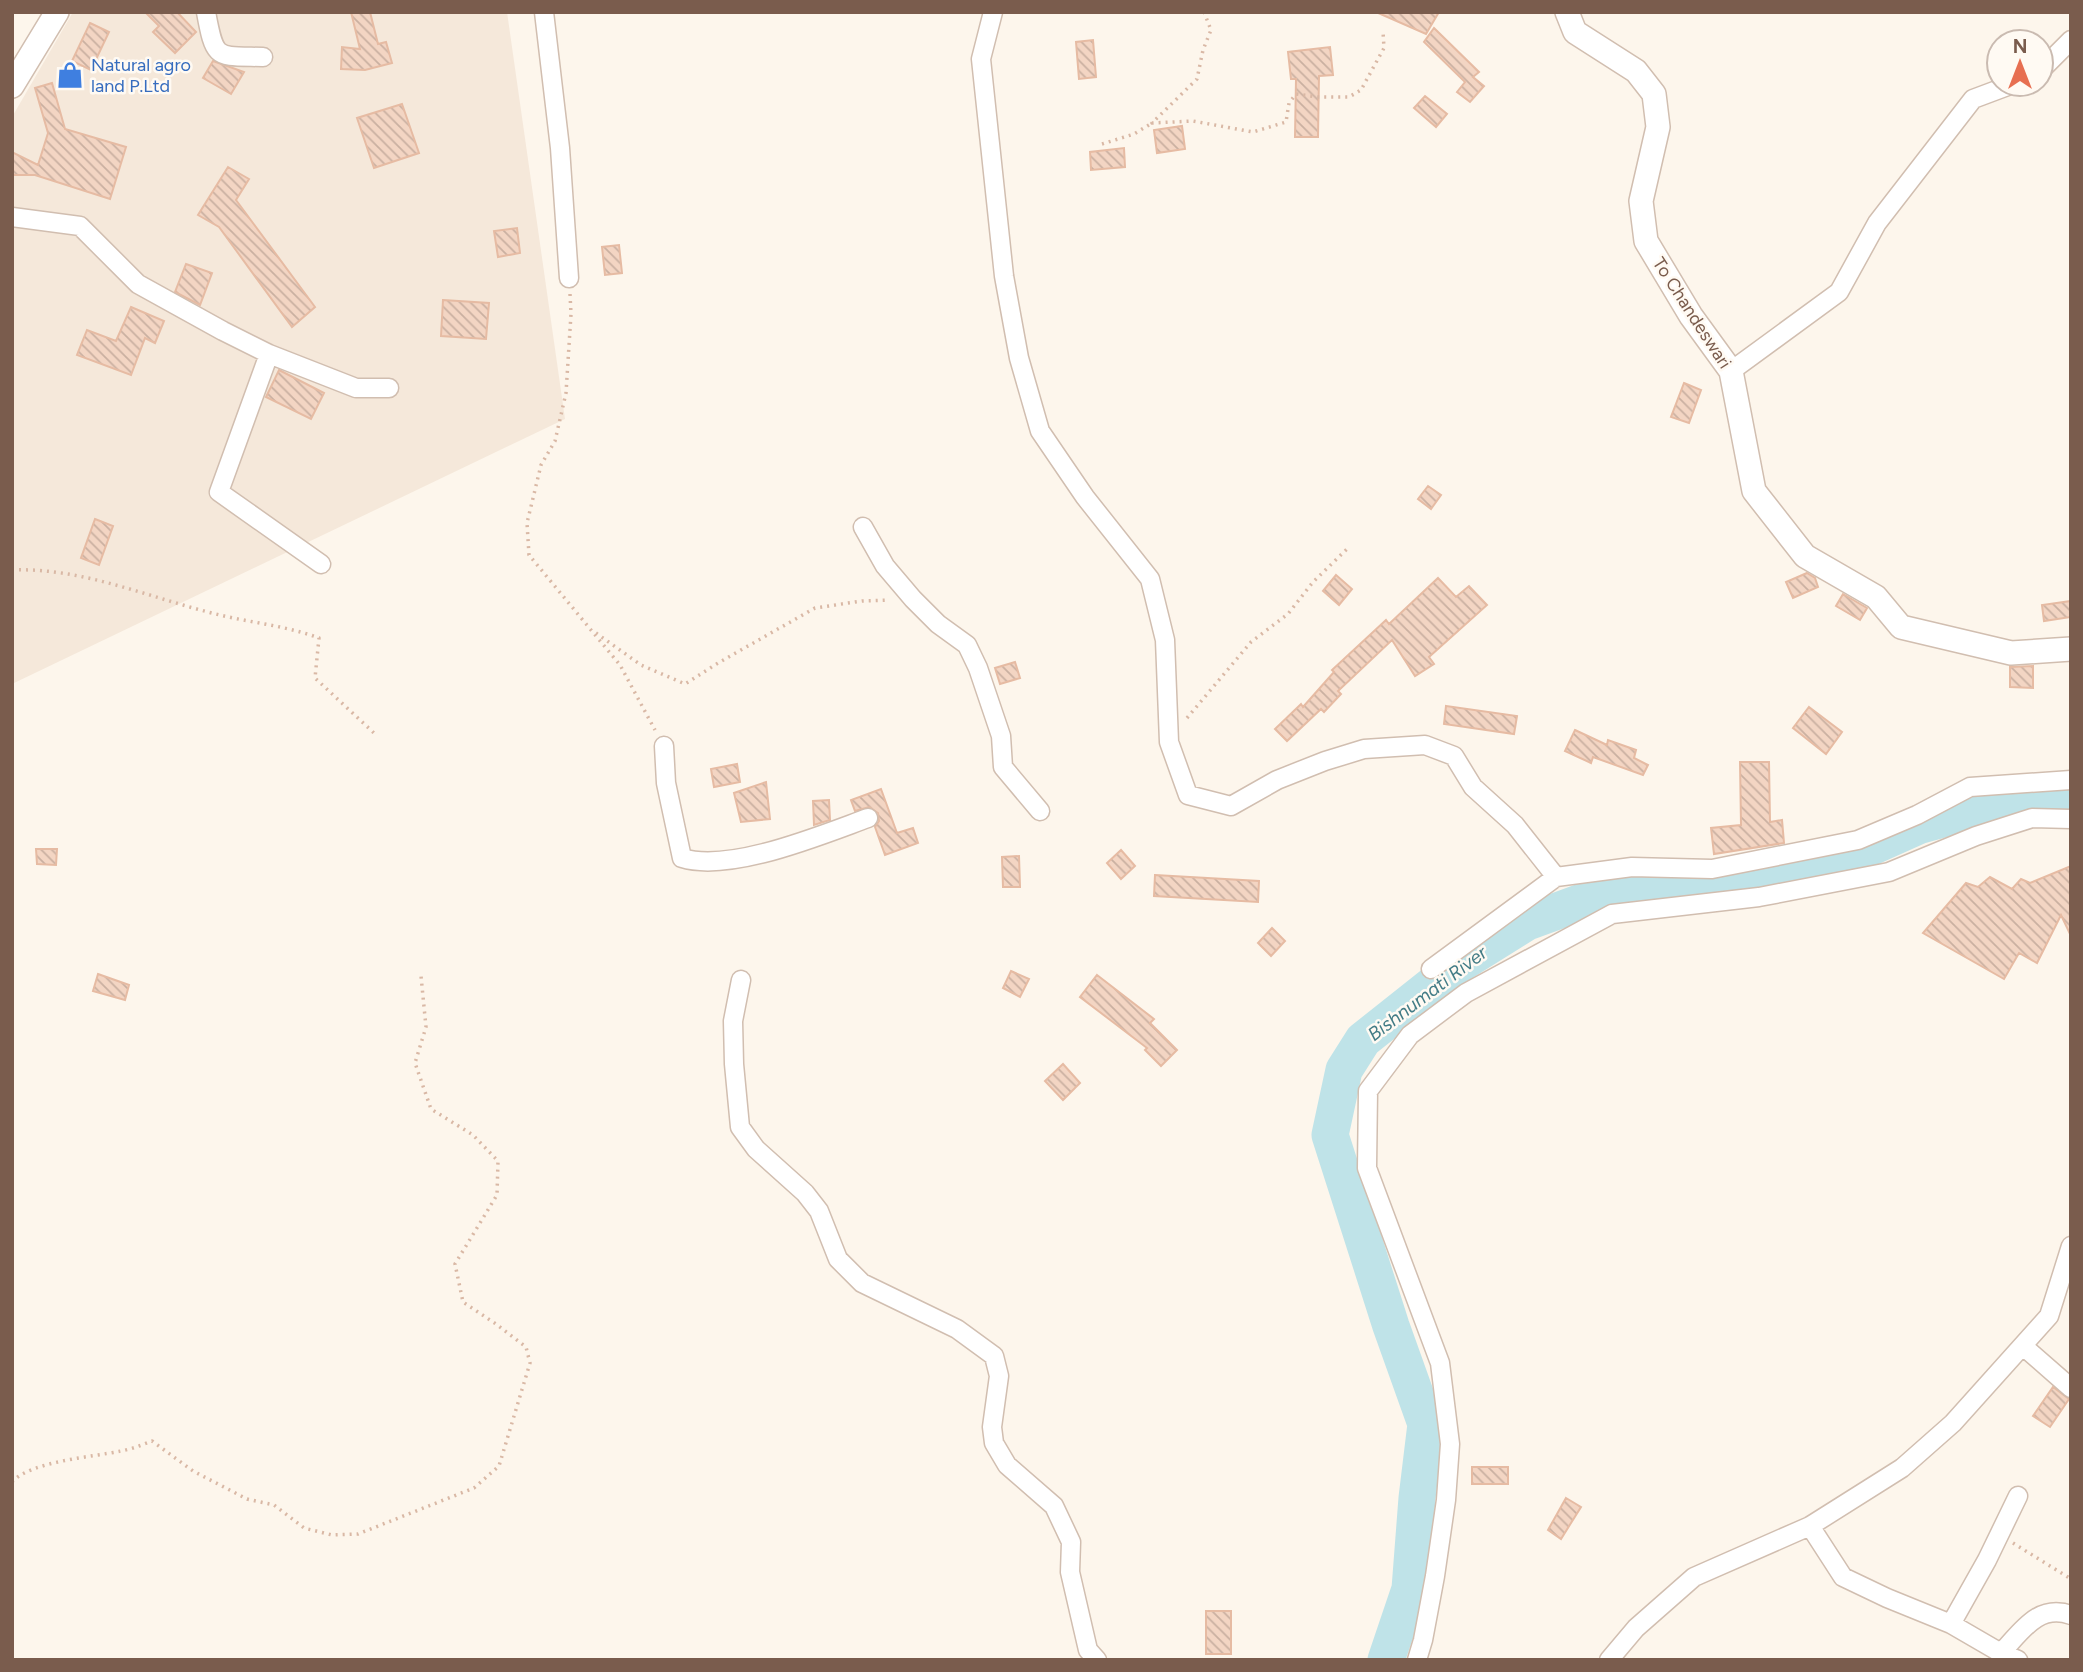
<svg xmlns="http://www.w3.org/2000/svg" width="2083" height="1672" viewBox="0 0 2083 1672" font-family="Figtree,sans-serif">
  <defs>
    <pattern id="building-back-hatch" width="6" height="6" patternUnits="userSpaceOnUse" patternTransform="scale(1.75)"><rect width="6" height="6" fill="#f3d5c3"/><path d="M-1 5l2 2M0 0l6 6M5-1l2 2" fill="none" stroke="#cab0a1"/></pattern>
  </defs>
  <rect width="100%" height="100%" fill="#fdf6ec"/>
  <!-- residential -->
  <path fill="#f5e8da" d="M 73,12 L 507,12 L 565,419 L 12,684 L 12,117 Z"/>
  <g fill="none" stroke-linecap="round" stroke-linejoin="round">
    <!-- river -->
    <path stroke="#bfe3e8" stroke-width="37" d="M 1386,1660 L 1410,1589 L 1417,1498 L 1426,1424 L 1391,1326 L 1330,1135 L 1344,1070 L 1363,1040 L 1455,967 L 1527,922 L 1590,899 L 1702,889 L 1831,865 L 1918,826 L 1979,809 L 2040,798 L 2071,796"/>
  </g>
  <!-- building -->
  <path fill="url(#building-back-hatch)" stroke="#e6bba3" stroke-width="2" d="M 145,12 L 177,12 L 196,32 L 175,53 L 153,32 L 159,26 Z
    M 351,12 L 370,12 L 378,44 L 386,42 L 392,63 L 365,70 L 341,69 L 342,47 L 360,49 Z
    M 1376,12 L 1439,12 L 1426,34 Z
    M 90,23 L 109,32 L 91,70 L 72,61 Z
    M 1434,28 L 1479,72 L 1473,77 L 1484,86 L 1470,102 L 1457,92 L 1465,82 L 1424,42 Z
    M 1093,40 L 1096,77 L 1079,79 L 1076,42 Z
    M 1330,47 L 1333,75 L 1319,76 L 1318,137 L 1295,137 L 1296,79 L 1291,79 L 1288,52 Z
    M 213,61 L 244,72 L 231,94 L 203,78 Z
    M 52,83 L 65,129 L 126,147 L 110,199 L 35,175 L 12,175 L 12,152 L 38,165 L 48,133 L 35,88 Z
    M 1425,96 L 1447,114 L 1436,127 L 1414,108 Z
    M 402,104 L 419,153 L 374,168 L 357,118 Z
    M 1182,126 L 1185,149 L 1157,153 L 1154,130 Z
    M 1124,148 L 1125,167 L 1091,170 L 1090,152 Z
    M 228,167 L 249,179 L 236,200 L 315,307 L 292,327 L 219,227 L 198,215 Z
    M 517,228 L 520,253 L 498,257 L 494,231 Z
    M 619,245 L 622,273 L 605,275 L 602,247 Z
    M 186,264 L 212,273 L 200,305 L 175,292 Z
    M 443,300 L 489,303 L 486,339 L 441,336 Z
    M 131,307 L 164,321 L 155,343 L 145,338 L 131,375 L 77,355 L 87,330 L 116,341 Z
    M 279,370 L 324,393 L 311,419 L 266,397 Z
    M 1684,383 L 1701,390 L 1689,423 L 1671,417 Z
    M 1428,486 L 1441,495 L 1431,509 L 1418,499 Z
    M 95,519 L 113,526 L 99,565 L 81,558 Z
    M 1807,573 L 1815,578 L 1818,587 L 1793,598 L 1786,582 Z
    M 1336,575 L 1352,589 L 1339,605 L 1323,591 Z
    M 1438,578 L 1456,597 L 1469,586 L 1487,605 L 1429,657 L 1434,664 L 1415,676 L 1392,640 L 1338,691 L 1341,694 L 1324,712 L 1321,709 L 1287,741 L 1275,729 L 1301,704 L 1303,707 L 1334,672 L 1332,670 L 1386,620 L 1389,624 Z
    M 1843,594 L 1867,608 L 1860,620 L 1836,606 Z
    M 2071,601 L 2071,617 L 2044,621 L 2042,605 Z
    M 1015,662 L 1020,678 L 1000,684 L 995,668 Z
    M 2033,666 L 2033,688 L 2010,687 L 2010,667 Z
    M 1446,706 L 1517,716 L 1514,734 L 1444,724 Z
    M 1809,707 L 1842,732 L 1826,754 L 1793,728 Z
    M 1575,730 L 1607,745 L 1608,740 L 1636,750 L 1634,758 L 1648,765 L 1643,775 L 1593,757 L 1591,763 L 1565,751 Z
    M 1740,762 L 1769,762 L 1770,822 L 1782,820 L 1784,843 L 1714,854 L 1711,828 L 1741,825 Z
    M 737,764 L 740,782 L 714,787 L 711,769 Z
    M 766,782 L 770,819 L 741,822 L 734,793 Z
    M 881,789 L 897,833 L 913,828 L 918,843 L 885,855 L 875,827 L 879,821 L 878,813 L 869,807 L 855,811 L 851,800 Z
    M 829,800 L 830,820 L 814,825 L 813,801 Z
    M 36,849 L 57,849 L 56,865 L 37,864 Z
    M 1121,850 L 1135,866 L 1121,879 L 1107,863 Z
    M 1019,856 L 1020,887 L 1003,887 L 1002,857 Z
    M 2071,866 L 2071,936 L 2061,915 L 2037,963 L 2019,953 L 2004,979 L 1923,933 L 1966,883 L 1978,887 L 1990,877 L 2012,889 L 2021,879 L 2030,883 Z
    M 1155,875 L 1259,881 L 1258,902 L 1154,896 Z
    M 1272,928 L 1285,941 L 1271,956 L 1258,943 Z
    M 1011,971 L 1029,979 L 1020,997 L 1003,988 Z
    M 98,974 L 129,985 L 125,1000 L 93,991 Z
    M 1097,975 L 1154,1019 L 1150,1023 L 1177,1050 L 1161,1066 L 1145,1050 L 1147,1048 L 1080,997 Z
    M 1063,1064 L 1080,1083 L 1063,1100 L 1045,1081 Z
    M 2053,1387 L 2069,1399 L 2050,1427 L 2033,1416 Z
    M 1472,1467 L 1508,1467 L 1508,1484 L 1472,1484 Z
    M 1566,1498 L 1581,1507 L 1561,1539 L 1548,1530 Z
    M 1206,1611 L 1231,1611 L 1231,1654 L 1206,1654 Z"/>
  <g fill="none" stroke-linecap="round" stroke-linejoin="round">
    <defs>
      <path id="minor" d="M 206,12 C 215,61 216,56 263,57
        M 544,12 L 560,148 L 569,278
        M 993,12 L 981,59 L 1004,276 L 1019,358 L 1040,431 L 1085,497 L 1150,579 L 1165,640 L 1169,742 L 1188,795 L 1231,806 L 1277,780 L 1325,761 L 1364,749 L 1425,745 L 1454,756 L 1473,787 L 1515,825 L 1556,877
        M 2041,70 L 2071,40
        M 12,217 L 80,226 L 138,284 L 223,331 L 269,354 L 356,388 L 389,388
        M 269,354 L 219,492 L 321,564
        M 1731,371 L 1839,292 L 1877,223 L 1973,99 L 2013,84
        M 863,527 L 885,566 L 913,599 L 938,624 L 967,645 L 978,668 L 1001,736 L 1003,767 L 1040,811
        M 664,746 L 666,783 L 682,858 C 730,873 821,835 868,818
        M 1431,969 L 1556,877 L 1632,867 L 1712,869 L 1858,840 L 1917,815 L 1970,787 L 2071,780
        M 741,980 L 733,1021 L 734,1064 L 740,1127 L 756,1149 L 805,1193 L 819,1211 L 838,1259 L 862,1283 L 957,1329 L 994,1356 L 999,1376 L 992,1427 L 994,1443 L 1007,1465 L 1054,1506 L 1071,1542 L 1070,1572 L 1088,1650 L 1097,1660
        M 2023,1346 L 2071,1388
        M 1810,1526 L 1843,1577 L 1887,1598 L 1951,1624 L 2001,1653 L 2018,1660
        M 1951,1624 L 1987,1560 L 2018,1496
        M 2001,1653 C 2021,1632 2038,1603 2071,1615
        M 1417,1660 L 1423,1640 L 1435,1576 L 1446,1500 L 1450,1444 L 1440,1363 L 1367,1168 L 1368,1091 L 1410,1035 L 1466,993 L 1612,914 L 1759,897 L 1889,872 L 1976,836 L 2032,818 L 2071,819
        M 1609,1660 L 1636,1628 L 1694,1577 L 1810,1526 L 1902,1468 L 1953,1423 L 2049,1316 L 2071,1246"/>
      <path id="tertiary" d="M 1567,12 L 1575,32 L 1636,71 L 1654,94 L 1658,127 L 1641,201 L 1646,241 L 1691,316 L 1731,371 L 1754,491 L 1805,556 L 1876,597 L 1901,627 L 2011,653 L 2071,649
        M 12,86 L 57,12"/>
    </defs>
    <!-- minor casing -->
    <use href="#minor" stroke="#d1beb0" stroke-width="21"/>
    <!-- tertiary casing -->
    <use href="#tertiary" stroke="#d1beb0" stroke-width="26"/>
    <!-- path -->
    <path stroke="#d9b8a5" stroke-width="3.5" stroke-dasharray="2 5" stroke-linecap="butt" d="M 1204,12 L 1211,30 L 1203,50 L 1197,79 L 1152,123 L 1193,121 L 1253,132 L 1286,122 L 1289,103 L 1296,94 L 1318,97 L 1349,97 L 1361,90 L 1384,48 L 1383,31
      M 1102,144 L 1134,134 L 1152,123
      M 570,294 L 571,314 L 566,393 L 555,441 L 541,465 L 527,523 L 529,555 L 620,665 L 655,730
      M 12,484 L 16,484
      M 12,570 C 83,567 152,599 220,615 C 253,623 287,626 319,638 L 315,678 L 374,733
      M 596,633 L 641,665 L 685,684 L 718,663 L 815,608 L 862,601 L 889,600
      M 12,661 L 12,664
      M 1187,718 L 1251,642 L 1288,614 L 1313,582 L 1349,547
      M 12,1482 C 31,1461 93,1457 121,1451 C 132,1449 142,1445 152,1441 L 193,1471 L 247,1499 L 274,1505 L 304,1528 L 332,1535 L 358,1534 L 474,1488 L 499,1466 L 530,1363 L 526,1347 L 496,1324 L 463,1302 L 455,1264 L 497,1195 L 498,1161 L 473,1135 L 431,1109 L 415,1063 L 426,1027 L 421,976
      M 2013,1543 L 2071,1579"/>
    <!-- minor -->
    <use href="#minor" stroke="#fff" stroke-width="18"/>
    <!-- tertiary -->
    <use href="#tertiary" stroke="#fff" stroke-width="23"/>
  </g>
  <!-- icons -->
  <defs>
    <symbol id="shop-bare" viewBox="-9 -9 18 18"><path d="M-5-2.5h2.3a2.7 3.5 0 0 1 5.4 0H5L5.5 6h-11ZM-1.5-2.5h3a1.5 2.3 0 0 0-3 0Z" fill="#3f7fe0" stroke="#fffaf3" stroke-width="2.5" paint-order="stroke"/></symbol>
  </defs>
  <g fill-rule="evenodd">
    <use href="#shop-bare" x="51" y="56" width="38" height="38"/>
  </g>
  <g text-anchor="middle" stroke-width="5" stroke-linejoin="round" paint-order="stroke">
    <!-- shop labels -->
    <g font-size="18" fill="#366cbe" stroke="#fffaf3" text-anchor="start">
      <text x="91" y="71">Natural agro<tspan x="91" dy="21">land P.Ltd</tspan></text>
    </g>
    <!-- street labels -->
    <g font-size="18" fill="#7a5c4d" stroke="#fffaf3">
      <text transform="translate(1692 313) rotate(57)" y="6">To Chandeswari</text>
    </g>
    <!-- water labels -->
    <g font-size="19" font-style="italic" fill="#437c86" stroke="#fffaf3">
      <text transform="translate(1427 993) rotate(-37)" y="7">Bishnumati River</text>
    </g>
  </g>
  <!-- border -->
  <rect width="2083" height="1672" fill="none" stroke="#7a5c4d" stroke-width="28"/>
  <!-- north arrow -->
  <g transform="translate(2020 63)"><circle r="33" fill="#fffaf3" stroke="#cabbb1" stroke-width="2"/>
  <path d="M0-5L12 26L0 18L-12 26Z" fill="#e76f51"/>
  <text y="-10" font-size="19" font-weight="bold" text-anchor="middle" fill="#7a5c4d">N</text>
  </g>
</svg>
